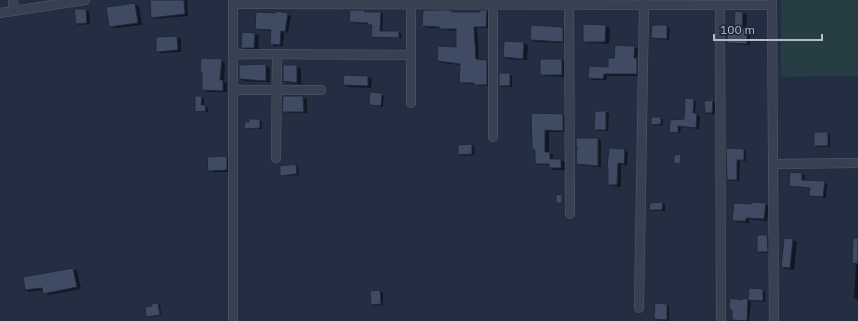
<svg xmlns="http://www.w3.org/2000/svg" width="858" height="321" viewBox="0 0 858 321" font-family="'IBM Plex Sans',sans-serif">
  <rect width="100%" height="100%" fill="#232e42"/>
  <!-- green -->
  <path fill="#253d43" d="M 781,0 L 858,0 L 858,76 L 781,77 Z"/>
  <!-- shadow -->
  <path fill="#0007" d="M 151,0 L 187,0 L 188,16 L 155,19 L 152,17 Z
    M 135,4 L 139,6 L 142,25 L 114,28 L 110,26 L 108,8 Z
    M 76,10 L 86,10 L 89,11 L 90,24 L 79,25 L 77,23 Z
    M 365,11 L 368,13 L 381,13 L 383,14 L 382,32 L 399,32 L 401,34 L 402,38 L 374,38 L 372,36 L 373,26 L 369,24 L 353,23 L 350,22 Z
    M 451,11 L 454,13 L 481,13 L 487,11 L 490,13 L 489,28 L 477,28 L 479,60 L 490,63 L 490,86 L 479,86 L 475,84 L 464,84 L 460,82 L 461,65 L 442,63 L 438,61 L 457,48 L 457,31 L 444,30 L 441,29 Z
    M 277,12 L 291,16 L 288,33 L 284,32 L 283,46 L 274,46 L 271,44 L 272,31 L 260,30 L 257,29 L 277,14 Z
    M 736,12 L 743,13 L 747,15 L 746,30 L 750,32 L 750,45 L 732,44 L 728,42 L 735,29 Z
    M 436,14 L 436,28 L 427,28 L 423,25 Z
    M 606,26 L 610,28 L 609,44 L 588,43 L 584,41 Z
    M 653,26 L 667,26 L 670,28 L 669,40 L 655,39 L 652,38 Z
    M 563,28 L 567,30 L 567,43 L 535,42 L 531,40 Z
    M 255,34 L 259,36 L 258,50 L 246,50 L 242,47 Z
    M 177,37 L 181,39 L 181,52 L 161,53 L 157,51 Z
    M 524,43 L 528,45 L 527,60 L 508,59 L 504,57 Z
    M 634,47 L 638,49 L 637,59 L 640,61 L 640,76 L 607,76 L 606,80 L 593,80 L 589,78 L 609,68 L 615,59 Z
    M 221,60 L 225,63 L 224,82 L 227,84 L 227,92 L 207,92 L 203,90 L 203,73 L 201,72 Z
    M 541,60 L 562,60 L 566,63 L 566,77 L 545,76 L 541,74 Z
    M 266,65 L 270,68 L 270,82 L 244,81 L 240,79 Z
    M 297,66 L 301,69 L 301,84 L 288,83 L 284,81 Z
    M 509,74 L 512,76 L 512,87 L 503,87 L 500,86 Z
    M 368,77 L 372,79 L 371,88 L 348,87 L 344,85 Z
    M 371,93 L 384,96 L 383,107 L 370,105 Z
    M 202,97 L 204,99 L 204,106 L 208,108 L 208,112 L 199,112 L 196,111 Z
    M 303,97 L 307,99 L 307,113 L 287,113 L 283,111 Z
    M 694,100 L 696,102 L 695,114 L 700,116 L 699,129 L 681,127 L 680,133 L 673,133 L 670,132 L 685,120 Z
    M 712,101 L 715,103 L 715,114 L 709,114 L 706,113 Z
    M 596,112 L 606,112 L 609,114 L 608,131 L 597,131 L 595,129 Z
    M 532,114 L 563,115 L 567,117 L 566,132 L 549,132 L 549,153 L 553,155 L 553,160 L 561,160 L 565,162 L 565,170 L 554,170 L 550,168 L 550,165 L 540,165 L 536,163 L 536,151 L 533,149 Z
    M 661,118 L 663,119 L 663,125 L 654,126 L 652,124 Z
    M 260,120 L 262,122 L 262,129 L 248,129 L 245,128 Z
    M 828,133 L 830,134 L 830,147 L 817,147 L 815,145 Z
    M 598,139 L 601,141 L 601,167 L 580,165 L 577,163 L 578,147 Z
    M 471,145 L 474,146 L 475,155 L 462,156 L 459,155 Z
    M 727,149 L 744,150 L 746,151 L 746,161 L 740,160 L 739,181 L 730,181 L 728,179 Z
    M 625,150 L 628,152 L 627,165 L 621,165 L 621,187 L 612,186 L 609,184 L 609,167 Z
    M 227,157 L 231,159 L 231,172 L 213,172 L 209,170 Z
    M 295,165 L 298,167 L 299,175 L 284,176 L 281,175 Z
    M 791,173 L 802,174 L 805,175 L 804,181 L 824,182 L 827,184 L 826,198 L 812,197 L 810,195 L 811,188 L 792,187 L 790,186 Z
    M 663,203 L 665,204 L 665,211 L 652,211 L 650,209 Z
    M 765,204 L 769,206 L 767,221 L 749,219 L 749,223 L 737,222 L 734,220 L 753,205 Z
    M 758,236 L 767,236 L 770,238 L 770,253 L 761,253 L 758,252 Z
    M 785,239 L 793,240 L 797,242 L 794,270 L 786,269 L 782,267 Z
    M 858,246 L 858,300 L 854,298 L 856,265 L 853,263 Z
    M 73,269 L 77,271 L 81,289 L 48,295 L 44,293 L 43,290 L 29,292 L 26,290 L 24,278 Z
    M 763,290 L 765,291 L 765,302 L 751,301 L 749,321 L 733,321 L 733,311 L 730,309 L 743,301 L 743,299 L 749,300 Z
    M 380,291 L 383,293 L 383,305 L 374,306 L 372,304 L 371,292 Z
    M 158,304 L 160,305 L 161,315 L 149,317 L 147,316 L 153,307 Z
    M 667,305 L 669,306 L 669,321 L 658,320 L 655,319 Z"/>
  <!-- building -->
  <path fill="#3f4b62" stroke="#1e2838" d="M 150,0 L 184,0 L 185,14 L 151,18 Z
    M 135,3 L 138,23 L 109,27 L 106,7 Z
    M 74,9 L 86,9 L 87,23 L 76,24 Z
    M 350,10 L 365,10 L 365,12 L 381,12 L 380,31 L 399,31 L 399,38 L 371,37 L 372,25 L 368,25 L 368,23 L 349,22 Z
    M 423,10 L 452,10 L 452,12 L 480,12 L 480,10 L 487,10 L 486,27 L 474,27 L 476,59 L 487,60 L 487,85 L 474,85 L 474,83 L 459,83 L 460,64 L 437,61 L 438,46 L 456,47 L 456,29 L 439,29 L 440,27 L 422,26 Z
    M 276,11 L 288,13 L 285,32 L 281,31 L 280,45 L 270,44 L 271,30 L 255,29 L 256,12 L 276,13 Z
    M 735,11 L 743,12 L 742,28 L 747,29 L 747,44 L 727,43 L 728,28 L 734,28 Z
    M 583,24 L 606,25 L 605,42 L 583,42 Z
    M 531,25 L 563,27 L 563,42 L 530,40 Z
    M 652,25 L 667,25 L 667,39 L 651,38 Z
    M 242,32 L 255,33 L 254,48 L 241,48 Z
    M 177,36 L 178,50 L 156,52 L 156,37 Z
    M 504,41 L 524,42 L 523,59 L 503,57 Z
    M 615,45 L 635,46 L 634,58 L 637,58 L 637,74 L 604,74 L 603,79 L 588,78 L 589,66 L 608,67 L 608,58 L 614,58 Z
    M 201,58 L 222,59 L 220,80 L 223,80 L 223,91 L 202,90 L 202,72 L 200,72 Z
    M 540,59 L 562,59 L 562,75 L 540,75 Z
    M 266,64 L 266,81 L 239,79 L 239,65 Z
    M 283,65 L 297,65 L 297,83 L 283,81 Z
    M 499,73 L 510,73 L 510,86 L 499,86 Z
    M 344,75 L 368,76 L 368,86 L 343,85 Z
    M 370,92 L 382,93 L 381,106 L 369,105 Z
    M 195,96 L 202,96 L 201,105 L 205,105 L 206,111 L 195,112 Z
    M 283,96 L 303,96 L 304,112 L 282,112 Z
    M 685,98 L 694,99 L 693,113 L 697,113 L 696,128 L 678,126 L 678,133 L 669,132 L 670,120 L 684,119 Z
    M 713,100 L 712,113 L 705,113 L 704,101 Z
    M 595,111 L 606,111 L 606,130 L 594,130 Z
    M 531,113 L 563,114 L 563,131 L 545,130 L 545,152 L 550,152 L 550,159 L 561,159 L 561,168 L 549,168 L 549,164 L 535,164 L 535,150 L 532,149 Z
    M 651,117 L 661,117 L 661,124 L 651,125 Z
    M 249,119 L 260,119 L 260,128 L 244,129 L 245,122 L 249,122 Z
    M 814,132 L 828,132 L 828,146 L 814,146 Z
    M 576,138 L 598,138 L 598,166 L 576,164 L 577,146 L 576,146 Z
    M 472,144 L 472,154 L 458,155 L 458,145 Z
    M 609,148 L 625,149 L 624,164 L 618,163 L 617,185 L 608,185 L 608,167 L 607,167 Z
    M 726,148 L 744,149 L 744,160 L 737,160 L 737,180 L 727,180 Z
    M 681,154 L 680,164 L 674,163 L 674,155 Z
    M 227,156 L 227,170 L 208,171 L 207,157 Z
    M 296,164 L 297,174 L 280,176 L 280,166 Z
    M 790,172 L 802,173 L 802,180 L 825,181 L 823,197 L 809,196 L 810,188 L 789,186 Z
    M 562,194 L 562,203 L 556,203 L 556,195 Z
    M 663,202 L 662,210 L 649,210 L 650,203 Z
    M 752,202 L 766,203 L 764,219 L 746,218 L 746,221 L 732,221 L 734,203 L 752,204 Z
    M 757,235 L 767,235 L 768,252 L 757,252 Z
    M 784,238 L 793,239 L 790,268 L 781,267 Z
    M 853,238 L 858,238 L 858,264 L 852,263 Z
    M 73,268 L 77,287 L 43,294 L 42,288 L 25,290 L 23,277 Z
    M 749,288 L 763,289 L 763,301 L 748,300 Z
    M 380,290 L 381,304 L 371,305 L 370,291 Z
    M 730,298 L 742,300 L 742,298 L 748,299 L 747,321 L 732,320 L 732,310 L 729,309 Z
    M 158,303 L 160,315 L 146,317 L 145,307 L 152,306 L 151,304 Z
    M 655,303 L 667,304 L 667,320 L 654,319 Z"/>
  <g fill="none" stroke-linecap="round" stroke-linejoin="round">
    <defs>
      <path id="street" d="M 13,0 L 14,11
        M 233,0 L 233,321
        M 411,0 L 411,103
        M 493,0 L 493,137
        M 569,0 L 570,214
        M 772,0 L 774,321
        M 233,4 L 772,5
        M 720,5 L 721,321
        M 0,13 L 85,0
        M 233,54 L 411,55
        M 233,90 L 321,90
        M 276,158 L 277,55
        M 773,164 L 858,163
        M 639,308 L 644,4"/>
    </defs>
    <!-- street casing -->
    <use href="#street" stroke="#525c6c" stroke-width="10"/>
    <!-- street -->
    <use href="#street" stroke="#374151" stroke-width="9"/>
  </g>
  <!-- scale -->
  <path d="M714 34v6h108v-6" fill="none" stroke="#b4bccc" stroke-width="2"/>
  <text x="720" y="34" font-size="12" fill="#b4bccc" stroke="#1c2636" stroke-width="3" paint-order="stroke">100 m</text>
</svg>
